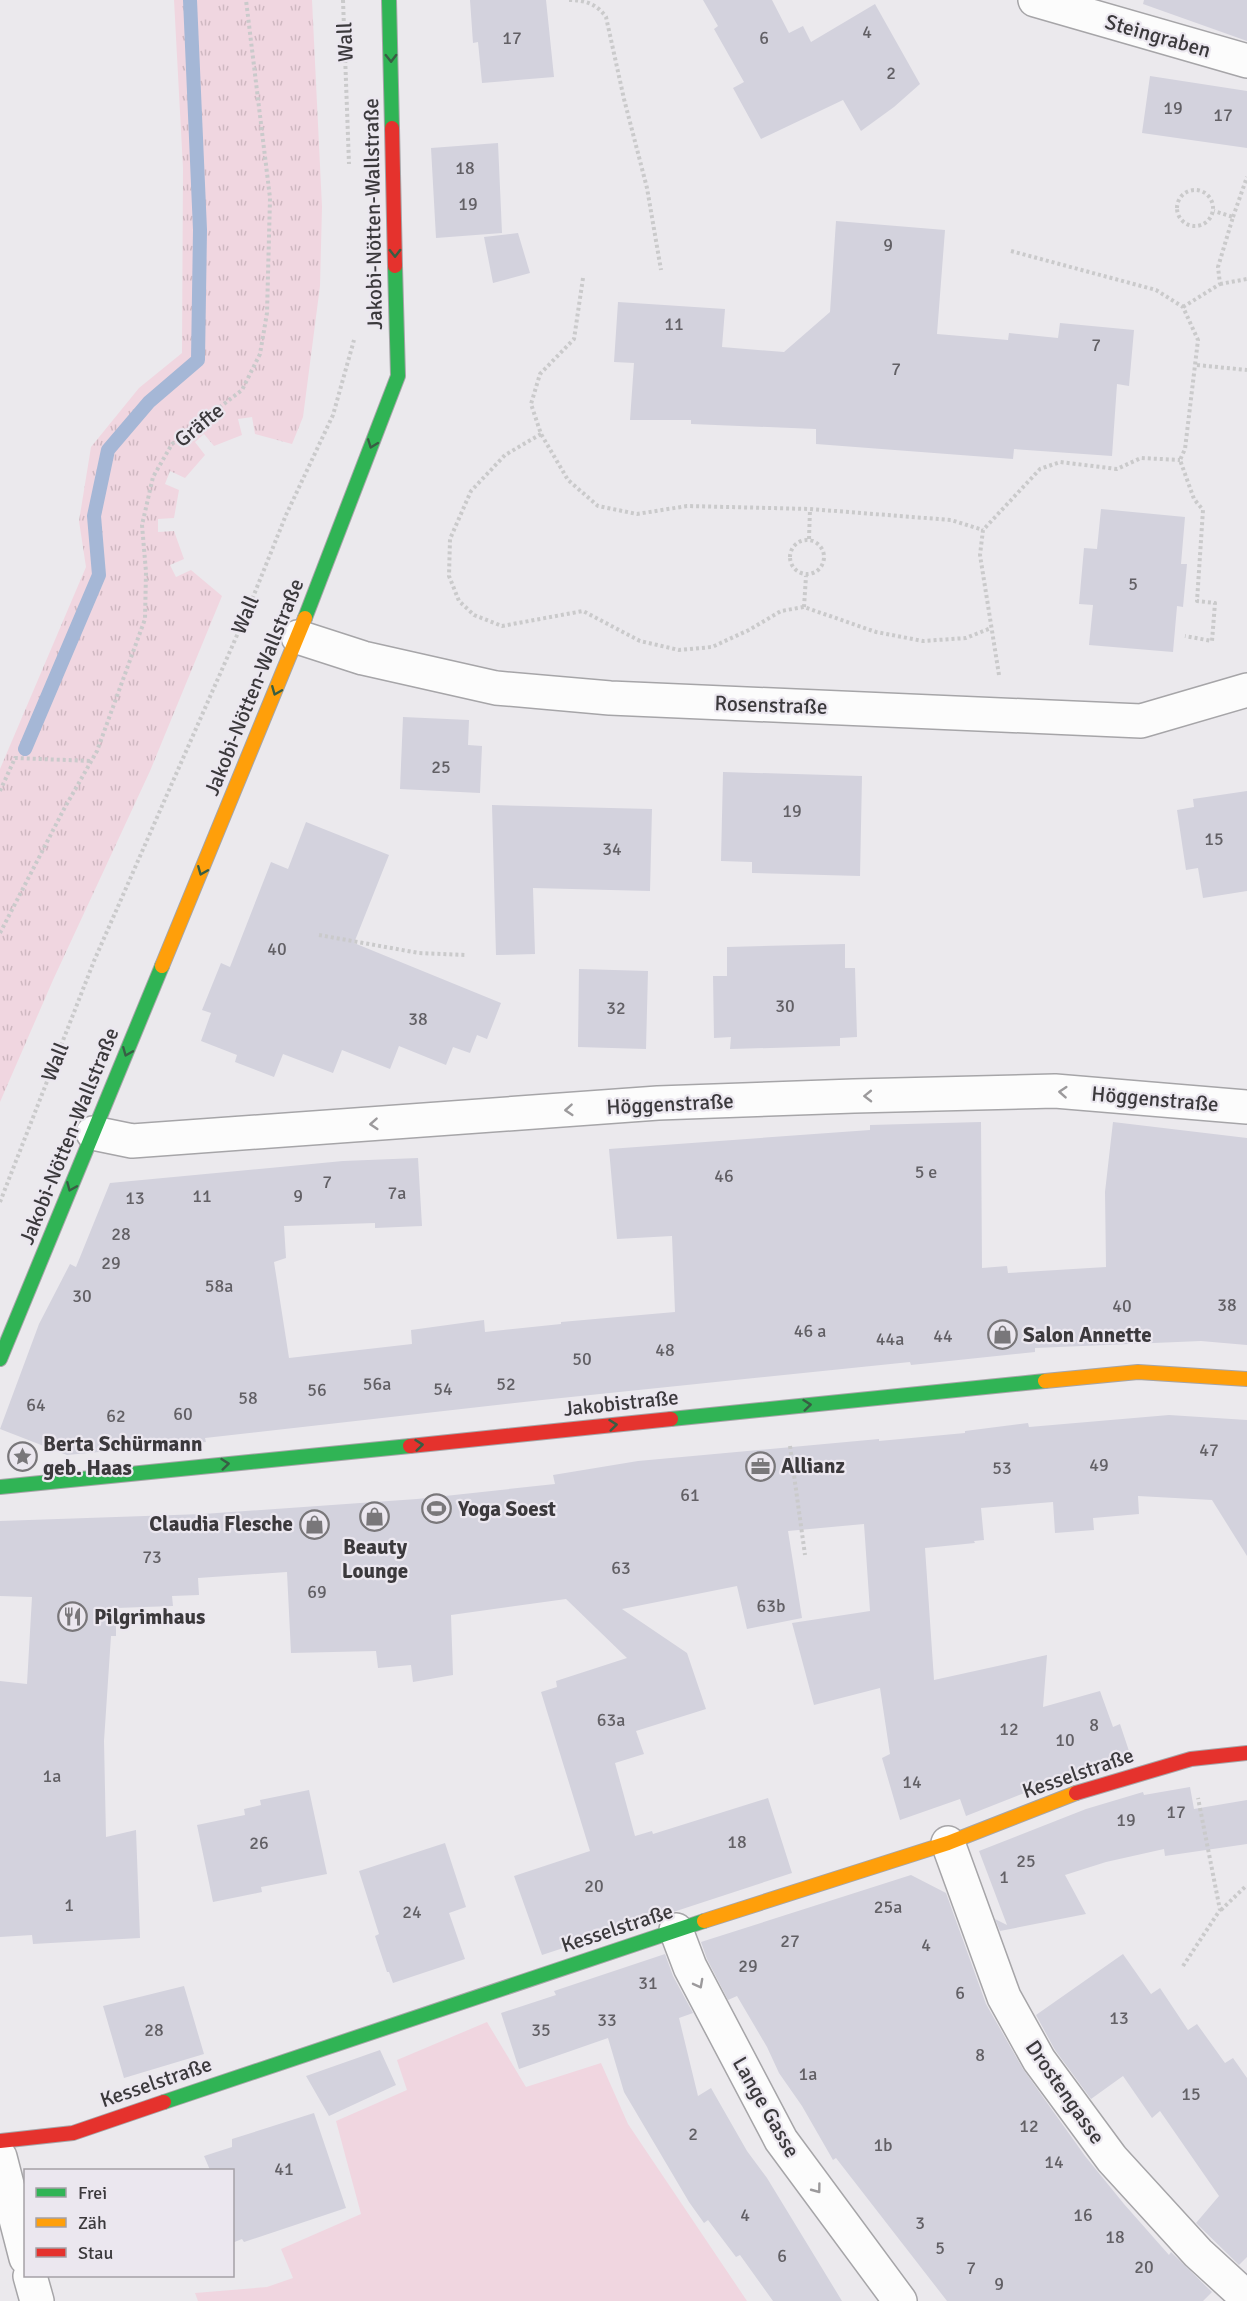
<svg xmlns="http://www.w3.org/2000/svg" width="1247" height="2301" viewBox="0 0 1247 2301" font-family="Signika,sans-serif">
  <defs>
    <pattern id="grass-tufts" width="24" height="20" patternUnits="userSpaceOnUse" patternTransform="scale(1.5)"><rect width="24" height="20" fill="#f0d6e0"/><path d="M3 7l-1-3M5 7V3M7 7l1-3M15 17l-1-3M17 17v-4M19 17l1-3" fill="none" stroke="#cfb8c1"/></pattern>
  </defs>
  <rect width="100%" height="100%" fill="#ebe9ed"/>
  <!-- grass -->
  <path fill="url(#grass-tufts)" d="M 174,0 L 312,0 L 322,207 L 320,286 L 303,417 L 292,444 L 255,434 L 252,417 L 238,419 L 242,435 L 214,446 L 204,434 L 195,442 L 205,455 L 185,478 L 170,471 L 165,484 L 179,490 L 174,518 L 158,519 L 158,532 L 174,531 L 184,559 L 170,565 L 176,577 L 191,570 L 222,596 L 150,771 L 53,980 L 0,1102 L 0,769 L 86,567 L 79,521 L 91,447 L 139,388 L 182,353 L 183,168 Z"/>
  <!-- garden -->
  <path fill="#f0d6e0" d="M 487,2022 L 526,2087 L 601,2063 L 628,2124 L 747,2301 L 198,2301 L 195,2293 L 267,2287 L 293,2278 L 281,2249 L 361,2214 L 336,2121 L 407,2090 L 397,2060 Z"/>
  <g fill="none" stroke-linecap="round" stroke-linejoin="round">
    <!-- stream -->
    <path stroke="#a5b7d6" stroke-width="14" d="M 25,749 L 99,575 L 94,516 L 108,450 L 149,402 L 198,360 L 200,230 L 190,0"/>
  </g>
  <!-- building -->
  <path fill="#d3d2dd" d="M 470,0 L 546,0 L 554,77 L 482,83 L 478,42 L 473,43 Z
    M 703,0 L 772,0 L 789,33 L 803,26 L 811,42 L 875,4 L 920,84 L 894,107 L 861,131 L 843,100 L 761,139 L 733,88 L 744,82 L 714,29 L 718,26 Z
    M 1144,0 L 1247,0 L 1247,41 L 1143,4 Z
    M 1150,76 L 1247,91 L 1247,148 L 1142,133 Z
    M 498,143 L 502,233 L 436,238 L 431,148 Z
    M 836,221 L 945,230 L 937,334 L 1008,340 L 1009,333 L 1058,338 L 1060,323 L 1134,330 L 1129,386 L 1117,384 L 1112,456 L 1014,449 L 1013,459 L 816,444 L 816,429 L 691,424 L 691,420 L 630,420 L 634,363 L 614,362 L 618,302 L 725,309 L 722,347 L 784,352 L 830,312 Z
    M 518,233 L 530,273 L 493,283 L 484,237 Z
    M 1101,509 L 1185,517 L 1181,564 L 1187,564 L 1183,607 L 1177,606 L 1173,652 L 1089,645 L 1093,605 L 1079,604 L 1084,548 L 1097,549 Z
    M 403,717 L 469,720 L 468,745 L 482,746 L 480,793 L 400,789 Z
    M 723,772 L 862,776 L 860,876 L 752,873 L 752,862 L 721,861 Z
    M 1247,791 L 1247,891 L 1203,898 L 1198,868 L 1186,870 L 1177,810 L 1194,807 L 1193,799 Z
    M 492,805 L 652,809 L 650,891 L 533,888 L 535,954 L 496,955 Z
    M 306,822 L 389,855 L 354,943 L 501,1003 L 487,1039 L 477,1035 L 470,1053 L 453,1047 L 446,1065 L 399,1046 L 390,1069 L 342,1050 L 333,1073 L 283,1054 L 274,1077 L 235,1062 L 237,1055 L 201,1041 L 211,1013 L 202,1010 L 221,963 L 230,967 L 271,862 L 288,869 Z
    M 845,944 L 845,968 L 855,968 L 857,1037 L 840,1038 L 840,1046 L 730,1049 L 731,1037 L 714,1038 L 713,976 L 727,976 L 727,947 Z
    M 579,969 L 648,971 L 646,1049 L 578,1047 Z
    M 981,1122 L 982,1268 L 1007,1266 L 1008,1273 L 1106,1267 L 1105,1192 L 1113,1122 L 1247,1138 L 1247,1345 L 1201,1341 L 1035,1348 L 1035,1352 L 911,1365 L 910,1362 L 542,1400 L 205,1438 L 206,1442 L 67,1455 L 0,1429 L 39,1324 L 70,1264 L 76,1267 L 110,1183 L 343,1161 L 418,1158 L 422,1226 L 375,1228 L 375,1223 L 284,1226 L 286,1258 L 274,1262 L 289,1358 L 412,1344 L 411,1330 L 484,1320 L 485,1332 L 561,1324 L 561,1322 L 675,1312 L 672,1236 L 617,1239 L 609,1149 L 870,1130 L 870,1125 Z
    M 1169,1415 L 1247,1420 L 1247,1556 L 1212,1500 L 1138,1496 L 1139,1514 L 1093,1518 L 1094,1530 L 1055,1533 L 1053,1502 L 981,1508 L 984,1540 L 974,1541 L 975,1543 L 925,1548 L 934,1680 L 1047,1655 L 1043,1707 L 1100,1691 L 1113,1727 L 1120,1724 L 1131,1757 L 1073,1774 L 966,1816 L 960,1799 L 900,1820 L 882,1758 L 890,1754 L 880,1688 L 814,1705 L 792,1623 L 870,1611 L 864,1524 L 788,1531 L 802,1618 L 747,1629 L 737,1586 L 622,1609 L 687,1653 L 706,1709 L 636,1731 L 644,1754 L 615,1763 L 635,1836 L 652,1831 L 653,1834 L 768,1798 L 792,1873 L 542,1955 L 514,1876 L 590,1851 L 541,1692 L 557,1687 L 556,1681 L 627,1658 L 566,1599 L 451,1615 L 453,1675 L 413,1682 L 411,1665 L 378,1668 L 376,1651 L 291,1653 L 287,1572 L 198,1578 L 199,1595 L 172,1596 L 173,1606 L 116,1608 L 116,1636 L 111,1636 L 104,1741 L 106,1837 L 136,1830 L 140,1938 L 33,1944 L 32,1935 L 0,1937 L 0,1681 L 27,1684 L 32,1597 L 0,1596 L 0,1521 L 203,1514 L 417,1499 L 555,1484 L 553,1475 L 638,1461 L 879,1439 L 879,1441 L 965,1433 L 965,1431 L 1028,1423 L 1029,1427 Z
    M 1190,1787 L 1194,1809 L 1247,1800 L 1247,1844 L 1165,1856 L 1164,1849 L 1106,1862 L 1065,1875 L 1086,1914 L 1000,1931 L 995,1919 L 1007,1925 L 979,1851 L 1086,1809 L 1143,1792 L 1144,1795 Z
    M 309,1790 L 327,1874 L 261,1887 L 262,1892 L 213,1902 L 197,1825 L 245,1815 L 244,1809 L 261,1805 L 260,1800 Z
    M 445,1843 L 466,1907 L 449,1913 L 465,1959 L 393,1983 L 389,1972 L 387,1972 L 375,1936 L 379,1934 L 359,1871 Z
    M 911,1875 L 946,1893 L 986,2004 L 1023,2069 L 1085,2156 L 1124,2204 L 1169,2255 L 1171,2252 L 1212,2292 L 1203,2301 L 947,2301 L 836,2158 L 833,2160 L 802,2106 L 779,2073 L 767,2047 L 737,1996 L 728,2000 L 707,1959 L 701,1942 Z
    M 665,1954 L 673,1976 L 693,2013 L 679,2018 L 698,2096 L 711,2088 L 747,2151 L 767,2178 L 842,2301 L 773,2301 L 740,2255 L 736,2257 L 708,2220 L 704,2223 L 689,2202 L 624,2092 L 608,2038 L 519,2069 L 501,2013 L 556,1995 L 554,1991 Z
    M 1123,1954 L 1151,1994 L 1160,1988 L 1188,2030 L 1197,2024 L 1225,2063 L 1233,2058 L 1247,2078 L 1247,2257 L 1239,2265 L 1196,2223 L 1219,2196 L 1160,2111 L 1152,2118 L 1123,2076 L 1091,2099 L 1055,2050 L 1036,2015 Z
    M 184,1986 L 204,2054 L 124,2078 L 103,2006 Z
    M 380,2050 L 396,2085 L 329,2116 L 306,2076 Z
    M 314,2113 L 346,2208 L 244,2242 L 242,2239 L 232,2243 L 232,2170 L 210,2170 L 204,2156 L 232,2147 L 232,2139 Z"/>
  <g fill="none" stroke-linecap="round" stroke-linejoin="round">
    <defs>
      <path id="street" d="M 1035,0 L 1247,61
        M 298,637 L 363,658 L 496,688 L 610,698 L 1141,721 L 1247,690
        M 93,1133 L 132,1141 L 658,1103 L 854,1096 L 1055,1091 L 1247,1107
        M 948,1843 L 1004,1997 L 1039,2060 L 1112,2159 L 1198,2253 L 1247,2298
        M 676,1930 L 690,1967 L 781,2140 L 900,2301
        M 0,2157 L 26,2258
        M 30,2276 L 37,2301"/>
      <path id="fast" d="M 389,0 L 392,128
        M 305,618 L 398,376 L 395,266
        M 0,1359 L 162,966
        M 671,1419 L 1045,1381
        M 0,1487 L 410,1446
        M 164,2102 L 704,1921"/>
      <path id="slow" d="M 162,966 L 305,618
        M 1045,1381 L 1138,1372 L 1247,1379
        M 704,1921 L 948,1843 L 1076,1793"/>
      <path id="jam" d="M 392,128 L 395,266
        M 410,1446 L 671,1419
        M 1076,1793 L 1191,1759 L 1247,1753
        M 0,2141 L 73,2133 L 164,2102"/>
    </defs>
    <!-- street casing -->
    <use href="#street" stroke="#a6a5a8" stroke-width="36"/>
    <!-- fast casing -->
    <use href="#fast" stroke="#a6a5a8" stroke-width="16"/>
    <!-- slow casing -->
    <use href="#slow" stroke="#a6a5a8" stroke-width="16"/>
    <!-- jam casing -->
    <use href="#jam" stroke="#a6a5a8" stroke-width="16"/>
    <!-- path -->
    <path stroke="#cacacb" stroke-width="4" stroke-dasharray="3 3" stroke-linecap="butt" d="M 343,0 L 349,164
      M 569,0 C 585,0 597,4 606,17 L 624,99 L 647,188 L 661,270
      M1177 208a18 18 0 1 1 36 0a18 18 0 1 1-36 0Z
      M 1233,217 L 1247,177
      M 1011,251 L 1156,290 L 1183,307 L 1198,340 L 1185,449 L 1180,460 L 1194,499 L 1203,510 L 1197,601 L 1215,603 L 1212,641 L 1185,636
      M 583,278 L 574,339 L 540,374 L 531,404 L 541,434 L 568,480 L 598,506 L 637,514 L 687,506 L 810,509 L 951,520 L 983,530
      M 1220,284 L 1247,279
      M 1183,307 L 1220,284 L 1218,267 L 1233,217 L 1214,211
      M 1197,365 L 1247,370
      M 541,434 L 505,455 L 471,491 L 450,539 L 449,576 L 459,601 L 474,615 L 502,626 L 583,611 L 640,641 L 679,650 L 712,647 L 749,630 L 781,611 L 804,607 L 876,632 L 923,641 L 966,638 L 991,628
      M 809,539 L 810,509
      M790 557a17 17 0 1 1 34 0a17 17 0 1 1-34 0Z
      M 804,607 L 806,576
      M 999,675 L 980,555 L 983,530 L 1040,469 L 1060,462 L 1117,469 L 1141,458 L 1180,460
      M 0,791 L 15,758 L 92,761
      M 0,933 L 64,809 L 97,751 L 145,619 L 146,572 L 142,525 L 153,477 L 172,444 L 242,390 L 260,354 L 267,313 L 270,198 L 246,0
      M 319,935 L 419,953 L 467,955
      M 0,1202 L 94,961 L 245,617 L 286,515 L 333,415 L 354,340
      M 790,1446 L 805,1555
      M 1221,1910 L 1247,1885
      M 1183,1966 L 1220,1910 L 1198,1798"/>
    <!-- street -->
    <use href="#street" stroke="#fcfcfc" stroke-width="33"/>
    <!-- fast -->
    <use href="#fast" stroke="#30b455" stroke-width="14"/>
    <!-- slow -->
    <use href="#slow" stroke="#ff9f0a" stroke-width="14"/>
    <!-- jam -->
    <use href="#jam" stroke="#e5322d" stroke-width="14"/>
  </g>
  <!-- one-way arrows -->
  <defs><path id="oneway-chevron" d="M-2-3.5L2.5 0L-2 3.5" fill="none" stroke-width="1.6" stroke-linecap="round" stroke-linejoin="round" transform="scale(1.5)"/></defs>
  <g stroke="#385e44">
    <use href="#oneway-chevron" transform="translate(391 58) rotate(89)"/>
    <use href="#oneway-chevron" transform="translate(395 253) rotate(89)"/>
    <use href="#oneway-chevron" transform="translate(372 444) rotate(111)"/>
    <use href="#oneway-chevron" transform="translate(276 691) rotate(112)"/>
    <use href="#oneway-chevron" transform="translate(202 871) rotate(112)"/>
    <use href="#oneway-chevron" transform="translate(127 1052) rotate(112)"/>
    <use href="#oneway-chevron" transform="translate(71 1187) rotate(113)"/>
    <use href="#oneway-chevron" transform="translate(807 1405) rotate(-6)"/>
    <use href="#oneway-chevron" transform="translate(613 1425) rotate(-6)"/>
    <use href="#oneway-chevron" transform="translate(419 1445) rotate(-6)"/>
    <use href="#oneway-chevron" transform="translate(225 1464) rotate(-6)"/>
  </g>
  <g stroke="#9c9a9c">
    <use href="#oneway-chevron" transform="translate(1063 1092) rotate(-176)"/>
    <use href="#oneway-chevron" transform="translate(868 1096) rotate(179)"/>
    <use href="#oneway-chevron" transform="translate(569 1110) rotate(176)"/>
    <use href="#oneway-chevron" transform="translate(374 1124) rotate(176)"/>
    <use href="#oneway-chevron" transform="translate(699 1984) rotate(62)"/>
    <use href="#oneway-chevron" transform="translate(817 2189) rotate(53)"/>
  </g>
  <!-- icons -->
  <defs>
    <symbol id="shop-ring" viewBox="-11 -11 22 22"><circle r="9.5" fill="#ebe7ef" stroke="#79777a" stroke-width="1.5"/><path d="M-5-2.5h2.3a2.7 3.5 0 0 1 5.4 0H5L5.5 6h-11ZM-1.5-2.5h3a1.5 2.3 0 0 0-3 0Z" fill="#79777a"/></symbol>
    <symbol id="sight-ring" viewBox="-11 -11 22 22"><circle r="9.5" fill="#ebe7ef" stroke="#79777a" stroke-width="1.5"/><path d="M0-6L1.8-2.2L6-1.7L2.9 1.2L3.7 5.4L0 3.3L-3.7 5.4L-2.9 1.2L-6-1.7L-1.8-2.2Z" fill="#79777a"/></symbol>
    <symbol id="office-ring" viewBox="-11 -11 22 22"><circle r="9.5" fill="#ebe7ef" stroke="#79777a" stroke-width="1.5"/><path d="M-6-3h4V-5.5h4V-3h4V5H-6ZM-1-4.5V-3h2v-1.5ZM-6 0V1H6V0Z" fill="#79777a"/></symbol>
    <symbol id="stadium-ring" viewBox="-11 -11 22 22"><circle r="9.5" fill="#ebe7ef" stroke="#79777a" stroke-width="1.5"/><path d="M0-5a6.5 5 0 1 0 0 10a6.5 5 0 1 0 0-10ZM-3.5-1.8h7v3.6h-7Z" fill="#79777a"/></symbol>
    <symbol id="restaurant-ring" viewBox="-11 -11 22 22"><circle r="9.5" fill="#ebe7ef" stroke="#79777a" stroke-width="1.5"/><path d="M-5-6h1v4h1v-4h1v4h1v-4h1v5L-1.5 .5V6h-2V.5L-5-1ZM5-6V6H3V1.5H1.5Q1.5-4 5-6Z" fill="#79777a"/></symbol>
  </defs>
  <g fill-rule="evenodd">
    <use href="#shop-ring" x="986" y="1318" width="33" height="33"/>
    <use href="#sight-ring" x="6" y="1440" width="33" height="33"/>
    <use href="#office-ring" x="744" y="1450" width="33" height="33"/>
    <use href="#stadium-ring" x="420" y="1492" width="33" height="33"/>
    <use href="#shop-ring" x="358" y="1500" width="33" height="33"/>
    <use href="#shop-ring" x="298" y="1508" width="33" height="33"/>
    <use href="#restaurant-ring" x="56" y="1600" width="33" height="33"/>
  </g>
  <g text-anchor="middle" stroke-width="4.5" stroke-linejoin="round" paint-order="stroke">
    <!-- number labels -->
    <g font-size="18" fill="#626065">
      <text x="867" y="38">4</text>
      <text x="512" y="44">17</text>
      <text x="764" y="44">6</text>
      <text x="891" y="79">2</text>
      <text x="1173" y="114">19</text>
      <text x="1223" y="121">17</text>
      <text x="465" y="174">18</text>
      <text x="468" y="210">19</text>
      <text x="888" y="251">9</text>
      <text x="674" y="330">11</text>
      <text x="1096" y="351">7</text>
      <text x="896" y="375">7</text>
      <text x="1133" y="590">5</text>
      <text x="441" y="773">25</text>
      <text x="792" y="817">19</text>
      <text x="1214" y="845">15</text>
      <text x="612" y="855">34</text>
      <text x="277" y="955">40</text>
      <text x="785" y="1012">30</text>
      <text x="616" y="1014">32</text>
      <text x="418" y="1025">38</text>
      <text x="926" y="1178">5 e</text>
      <text x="724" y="1182">46</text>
      <text x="327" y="1188">7</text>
      <text x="397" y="1199">7a</text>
      <text x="202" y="1202">11</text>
      <text x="298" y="1202">9</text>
      <text x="135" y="1204">13</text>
      <text x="121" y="1240">28</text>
      <text x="111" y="1269">29</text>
      <text x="219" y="1292">58a</text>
      <text x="82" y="1302">30</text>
      <text x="1227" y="1311">38</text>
      <text x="1122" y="1312">40</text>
      <text x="810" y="1337">46 a</text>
      <text x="943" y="1342">44</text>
      <text x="890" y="1345">44a</text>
      <text x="665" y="1356">48</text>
      <text x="582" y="1365">50</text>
      <text x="377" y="1390">56a</text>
      <text x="506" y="1390">52</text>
      <text x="443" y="1395">54</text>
      <text x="317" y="1396">56</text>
      <text x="248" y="1404">58</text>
      <text x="36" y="1411">64</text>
      <text x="183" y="1420">60</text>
      <text x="116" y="1422">62</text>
      <text x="1209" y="1456">47</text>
      <text x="1099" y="1471">49</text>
      <text x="1002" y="1474">53</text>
      <text x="690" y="1501">61</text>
      <text x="152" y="1563">73</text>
      <text x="621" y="1574">63</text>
      <text x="317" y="1598">69</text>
      <text x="771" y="1612">63b</text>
      <text x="611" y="1726">63a</text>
      <text x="1094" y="1731">8</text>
      <text x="1009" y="1735">12</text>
      <text x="1065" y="1746">10</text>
      <text x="52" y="1782">1a</text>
      <text x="912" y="1788">14</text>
      <text x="1176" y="1818">17</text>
      <text x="1126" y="1826">19</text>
      <text x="737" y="1848">18</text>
      <text x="259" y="1849">26</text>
      <text x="1026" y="1867">25</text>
      <text x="1004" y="1883">1</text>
      <text x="594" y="1892">20</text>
      <text x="69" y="1911">1</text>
      <text x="888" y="1913">25a</text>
      <text x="412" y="1918">24</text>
      <text x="790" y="1947">27</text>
      <text x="926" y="1951">4</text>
      <text x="748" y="1972">29</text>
      <text x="648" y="1989">31</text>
      <text x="960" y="1999">6</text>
      <text x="1119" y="2024">13</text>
      <text x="607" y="2026">33</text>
      <text x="154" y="2036">28</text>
      <text x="541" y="2036">35</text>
      <text x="980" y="2061">8</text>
      <text x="808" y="2080">1a</text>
      <text x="1191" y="2100">15</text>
      <text x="1029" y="2132">12</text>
      <text x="693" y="2140">2</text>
      <text x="883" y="2151">1b</text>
      <text x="1054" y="2168">14</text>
      <text x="284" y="2175">41</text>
      <text x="745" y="2221">4</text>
      <text x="1083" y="2221">16</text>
      <text x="920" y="2229">3</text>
      <text x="1115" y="2243">18</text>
      <text x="940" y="2254">5</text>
      <text x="782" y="2262">6</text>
      <text x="1144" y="2273">20</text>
      <text x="971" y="2274">7</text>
      <text x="999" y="2290">9</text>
    </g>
    <!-- street labels -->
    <g font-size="21" fill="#3b393c" stroke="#ebe7ef">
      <text transform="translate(1158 36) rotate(16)" y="7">Steingraben</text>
      <text transform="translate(345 42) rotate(-92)" y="7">Wall</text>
      <text transform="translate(373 214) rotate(-91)" y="7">Jakobi-Nötten-Wallstraße</text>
      <text transform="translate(199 425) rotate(-39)" y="7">Gräfte</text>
      <text transform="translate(245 615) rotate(-67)" y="7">Wall</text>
      <text transform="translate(254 687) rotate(-68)" y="7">Jakobi-Nötten-Wallstraße</text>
      <text transform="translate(771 705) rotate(2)" y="7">Rosenstraße</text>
      <text transform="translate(55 1062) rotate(-68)" y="7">Wall</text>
      <text transform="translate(1155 1099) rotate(5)" y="7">Höggenstraße</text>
      <text transform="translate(670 1104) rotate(-3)" y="7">Höggenstraße</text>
      <text transform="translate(69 1136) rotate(-68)" y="7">Jakobi-Nötten-Wallstraße</text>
      <text transform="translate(621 1403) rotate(-6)" y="7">Jakobistraße</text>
      <text transform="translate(1078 1773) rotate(-19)" y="7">Kesselstraße</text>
      <text transform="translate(617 1928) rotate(-18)" y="7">Kesselstraße</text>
      <text transform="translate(156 2082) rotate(-19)" y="7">Kesselstraße</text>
      <text transform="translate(1065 2092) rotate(55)" y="7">Drostengasse</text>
      <text transform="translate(766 2107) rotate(60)" y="7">Lange Gasse</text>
    </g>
    <!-- poi labels -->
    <g font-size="21" font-weight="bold" fill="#3b393c" stroke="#ebe7ef" text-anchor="start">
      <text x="1023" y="1342">Salon Annette</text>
      <text x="43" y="1451">Berta Schürmann<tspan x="43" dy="24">geb. Haas</tspan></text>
      <text x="781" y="1473">Allianz</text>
      <text x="458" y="1516">Yoga Soest</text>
      <text x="293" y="1531" text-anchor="end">Claudia Flesche</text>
      <text x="375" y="1554" text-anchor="middle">Beauty<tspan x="375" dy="24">Lounge</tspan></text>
      <text x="94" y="1624">Pilgrimhaus</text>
    </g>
  </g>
  <!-- legend -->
  <rect x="24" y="2169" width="210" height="108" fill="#ebe7ef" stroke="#a5a1a7" stroke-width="1.5"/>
  <rect x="36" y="2188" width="30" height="9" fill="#30b455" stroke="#a5a1a7" stroke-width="1.5"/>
  <text x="78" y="2199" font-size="18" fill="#3b393c">Frei</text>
  <rect x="36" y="2218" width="30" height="9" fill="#ff9f0a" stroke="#a5a1a7" stroke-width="1.5"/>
  <text x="78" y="2229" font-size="18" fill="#3b393c">Zäh</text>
  <rect x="36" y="2248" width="30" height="9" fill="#e5322d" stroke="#a5a1a7" stroke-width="1.5"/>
  <text x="78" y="2259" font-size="18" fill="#3b393c">Stau</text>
</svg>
